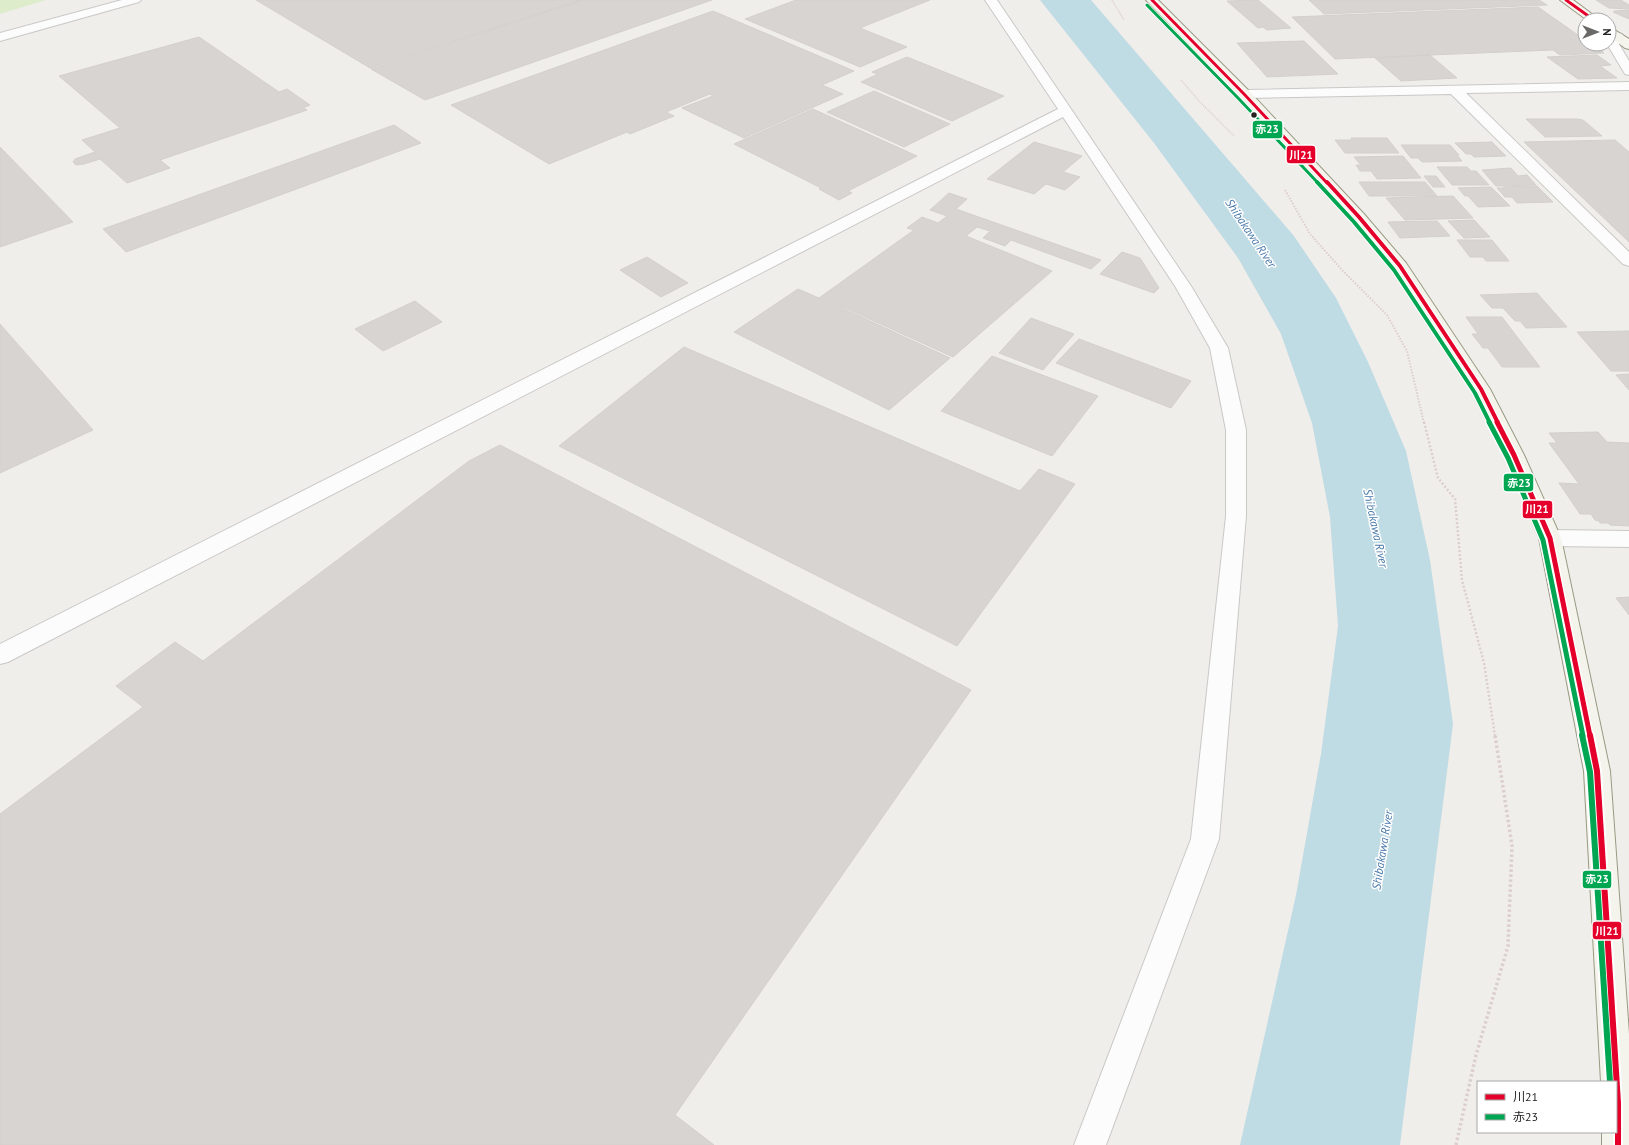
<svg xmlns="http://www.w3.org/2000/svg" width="1629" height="1145" viewBox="0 0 1629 1145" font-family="'PT Sans','Noto Sans JP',sans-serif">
	<rect width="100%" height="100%" fill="#f0eeeb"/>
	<path fill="#ddeccb" d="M0 0H46L0 14Z"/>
	<path fill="#bfdbe3" d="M1040 0H1091L1294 236 1336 298 1368 362 1406 451 1430 560 1453 724 1400 1145H1240L1296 895 1321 754 1338 626 1330 517 1312 423 1281 334 1238 258 1154 143Z"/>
	<path fill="#d7d4d2" stroke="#d3d0cc" d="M256 0H581L370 68Z
		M583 0H712L425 100 371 69Z
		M796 0H930L860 28 907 47 860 67 745 19Z
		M1258 0 1291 28 1267 30 1263 27 1258 28 1227 1Z
		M1309 0H1539L1547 5 1324 14Z
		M1596 0H1621L1629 5V9L1609 8Z
		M1538 7 1585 40V44H1591L1604 53 1560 55 1553 50 1335 59 1292 17Z
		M1629 10V19L1613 12 1614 11Z
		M713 11 854 71 822 85 843 94 744 138 682 108 713 96 710 94 666 112 674 116 630 134 627 132 549 164 451 105Z
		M199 37 279 92 287 89 310 105 303 108 307 110 160 160 170 168 127 183 100 159 84 164 76 165 73 162 75 159 95 152 82 140 120 128 59 76Z
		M1304 41 1338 74 1267 77 1237 43Z
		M1430 55 1457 78 1401 81 1375 58Z
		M1597 55 1611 65 1600 66 1617 78 1578 79 1547 57Z
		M907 57 1004 96 952 121 861 82 878 74 872 72Z
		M874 91 950 124 904 147 827 112Z
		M813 109 917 156 848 191 852 193 839 200 819 189 821 188 734 144Z
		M1526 119H1577L1583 120 1602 136 1545 137Z
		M394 125 421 143 126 252 103 229Z
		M1351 138H1387L1399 153H1345L1335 140H1352Z
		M1615 140 1629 152V242L1524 142Z
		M1034 142 1082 156 1063 172 1080 177 1065 190 1046 184 1034 194 987 179Z
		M1492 142 1506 156 1474 157 1471 154H1466L1455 143Z
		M1401 145H1450L1459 155H1457L1462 161 1422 162 1418 158H1411Z
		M0 147 73 222 0 247Z
		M1403 156 1421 178 1377 179 1371 171H1360L1356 165H1361L1354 157Z
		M1437 167H1467L1471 171H1476L1489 185H1452Z
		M1511 168 1518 176 1527 175 1536 185 1496 186 1482 170Z
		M1424 176H1436L1445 187H1433Z
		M1359 182H1425L1437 196H1369Z
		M1537 186 1553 202 1517 203 1512 197H1505L1497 188H1504L1503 187Z
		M1491 187 1510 206 1478 207 1468 196H1465L1458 188Z
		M949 193 967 199 956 209 1101 260 1091 269 1011 240 1005 246 983 238 990 231 977 227 966 236 1052 271 953 357 841 306 840 307 950 358 889 410 734 332 798 289 819 298 914 230 907 228 922 217 938 223 947 216 930 210Z
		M1453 196 1473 218 1405 220 1386 198Z
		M1474 220 1490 237 1464 238 1448 221Z
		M1437 221 1450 236 1400 238 1388 222Z
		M1457 240H1492L1509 261H1486L1483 257H1470Z
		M1122 252 1140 258 1159 288 1154 293 1100 274Z
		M647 257 688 283 661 297 620 270Z
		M1537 293 1567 327 1526 328 1520 321H1515L1503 308H1492L1480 295Z
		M415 301 442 322 383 351 355 329Z
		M1466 317H1502L1540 367H1502L1488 348H1483L1472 334H1478Z
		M1031 318 1074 334 1043 370 999 353Z
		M0 324 93 430 0 473Z
		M1629 331V371H1611L1577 332Z
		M1079 339 1191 381 1171 408 1056 363Z
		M684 347 1020 491 1039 469 1075 484 957 646 559 446Z
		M992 356 1098 396 1052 456 941 411Z
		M1629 374V390L1616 375Z
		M1598 432 1607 442 1629 443V526L1610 525 1608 523H1600L1599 521 1595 520 1591 514H1580L1559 483 1579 484 1549 443H1557L1549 433Z
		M500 445 971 690 675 1115 714 1145H0V814L143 707 116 686 175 642 203 661 469 461Z
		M1629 597V615L1616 598Z"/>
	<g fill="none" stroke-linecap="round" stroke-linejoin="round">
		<g stroke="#c9c8c7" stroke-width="2">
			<path id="street" d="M122 0H141L139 2 0 41V33Z
				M985 0H997L1191 286 1228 348 1246 430V516L1219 839 1106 1145H1074L1191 839 1226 516V430L1210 348 1175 286 1063 117 8 662 0 664V644L1058 109Z
				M1618 33 1622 34 1624 37 1619 44 1629 61V75L1625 74 1607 44H1609V41L1614 34Z
				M1629 82V90L1466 93 1629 252V266L1623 264 1451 94 1244 98 1239 97 1238 94 1239 91 1244 90Z
				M1550 530 1629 531V547L1550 546 1542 543 1539 538 1542 533Z"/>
		</g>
		<g stroke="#999a82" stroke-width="2">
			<path id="secondary" d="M1146 0H1158L1249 91 1364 214 1406 263 1490 389 1524 455 1561 538 1610 771 1629 1034V1145H1602V1132H1616V1082H1601L1584 771 1539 538 1504 455 1472 389 1394 269 1354 220 1239 97Z
				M1560 0H1573L1600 20H1587Z
				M1609 27 1613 29 1629 39V49L1625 48 1609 36Z"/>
		</g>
		<path stroke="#dccecd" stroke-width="1.5" stroke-dasharray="1 1" stroke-linecap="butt" d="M1112 0 1124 20
			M1181 80 1200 102 1234 136"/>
		<path stroke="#dccecd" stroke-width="2" stroke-dasharray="1.5 1.5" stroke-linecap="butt" d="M1285 190 1310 234 1342 270 1387 315 1407 351 1424 423"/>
		<path stroke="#dccecd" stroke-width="2.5" stroke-dasharray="2 2" stroke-linecap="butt" d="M1424 422 1438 478 1455 499 1462 580 1484 663 1495 736"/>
		<path stroke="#dccecd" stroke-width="3.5" stroke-dasharray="2.5 2.5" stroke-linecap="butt" d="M1456 1145 1476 1055 1508 946 1512 846 1495 735"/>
		<use href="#street" fill="#fdfcfc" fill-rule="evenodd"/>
		<use href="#secondary" fill="#f4f4ed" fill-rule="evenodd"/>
		<g stroke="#fff" stroke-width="4.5">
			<path id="bus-1-far3" d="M1152 0 1244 94 1327 183
				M1566 0 1594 20"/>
		</g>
		<g stroke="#fff" stroke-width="6">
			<path id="bus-1-far2" d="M1327 182 1359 217 1400 266 1481 389 1498 423"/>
		</g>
		<g stroke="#fff" stroke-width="8">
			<path id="bus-1-far1" d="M1497 422 1514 455 1550 538 1590 736"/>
		</g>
		<g stroke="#fff" stroke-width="10">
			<path id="bus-1" d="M1590 735 1597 771 1618 1103V1145"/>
		</g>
		<g stroke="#fff" stroke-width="4.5">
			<path id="bus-2-far3" d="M1147 5 1239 99 1318 183"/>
		</g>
		<g stroke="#fff" stroke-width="6">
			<path id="bus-2-far2" d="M1317 182 1354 222 1394 270 1475 393 1490 423"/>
		</g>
		<g stroke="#fff" stroke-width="8">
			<path id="bus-2-far1" d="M1489 422 1508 458 1543 540 1583 736"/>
		</g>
		<g stroke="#fff" stroke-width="10">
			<path id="bus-2" d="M1582 735 1590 772 1610 1082"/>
		</g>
		<use href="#bus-1-far3" stroke="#e4002b" stroke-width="3"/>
		<use href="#bus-1-far2" stroke="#e4002b" stroke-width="4"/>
		<use href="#bus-1-far1" stroke="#e4002b" stroke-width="5"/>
		<use href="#bus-1" stroke="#e4002b" stroke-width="6"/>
		<use href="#bus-2-far3" stroke="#00a651" stroke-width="3"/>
		<use href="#bus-2-far2" stroke="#00a651" stroke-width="4"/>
		<use href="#bus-2-far1" stroke="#00a651" stroke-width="5"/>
		<use href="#bus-2" stroke="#00a651" stroke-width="6"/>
	</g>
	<circle fill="#222" stroke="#fff" stroke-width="1.5" cx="1254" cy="115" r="3.5"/>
	<g text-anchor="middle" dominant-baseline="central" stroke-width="3" stroke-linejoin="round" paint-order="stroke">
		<g font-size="12" font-style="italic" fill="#4a7aab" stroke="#fff">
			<text transform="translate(1251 233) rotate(56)">Shibakawa River</text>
			<text transform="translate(1376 528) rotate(78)">Shibakawa River</text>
			<text transform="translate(1382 850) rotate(-81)">Shibakawa River</text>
		</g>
	</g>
	<g stroke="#fff" stroke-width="1.5">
		<rect x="1252" y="120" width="31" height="19" rx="4" fill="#00a651"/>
		<rect x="1286" y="145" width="30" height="19" rx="4" fill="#e4002b"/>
		<rect x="1503" y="473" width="31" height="19" rx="4" fill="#00a651"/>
		<rect x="1522" y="500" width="31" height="19" rx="4" fill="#e4002b"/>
		<rect x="1582" y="870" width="30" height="19" rx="4" fill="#00a651"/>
		<rect x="1592" y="921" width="30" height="19" rx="4" fill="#e4002b"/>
	</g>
	<g font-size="11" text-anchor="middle" font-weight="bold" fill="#fff">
		<text x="1267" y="133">赤23</text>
		<text x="1301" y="159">川21</text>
		<text x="1519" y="487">赤23</text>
		<text x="1537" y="513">川21</text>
		<text x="1597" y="883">赤23</text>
		<text x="1607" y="935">川21</text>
	</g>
	<rect x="1477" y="1081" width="140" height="52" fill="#ffffff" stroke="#a7a7a7"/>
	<rect x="1485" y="1094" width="20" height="6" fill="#e4002b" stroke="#a7a7a7"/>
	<text x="1513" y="1101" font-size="12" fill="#222222">川21</text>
	<rect x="1485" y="1114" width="20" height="6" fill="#00a651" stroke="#a7a7a7"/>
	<text x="1513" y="1121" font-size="12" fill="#222222">赤23</text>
	<g transform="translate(1597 32) rotate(90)"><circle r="19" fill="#ffffff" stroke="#a7a7a7"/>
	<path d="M0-3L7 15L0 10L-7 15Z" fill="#6a6968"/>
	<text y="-6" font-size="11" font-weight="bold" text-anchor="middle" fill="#222222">N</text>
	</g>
</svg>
